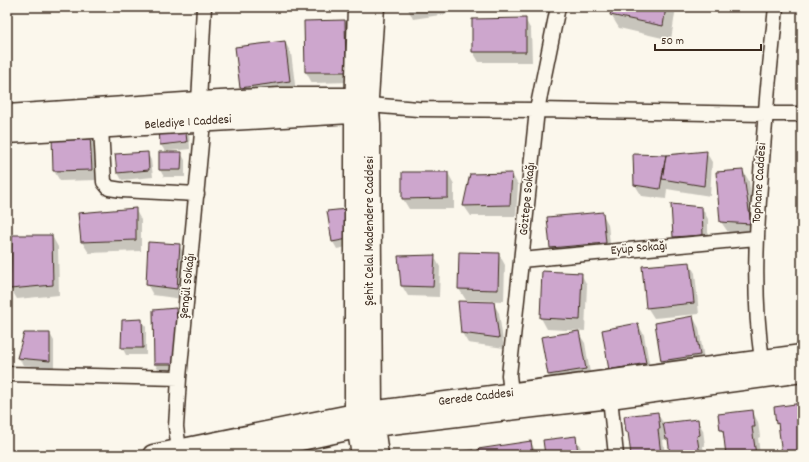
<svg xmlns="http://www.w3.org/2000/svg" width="809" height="462" viewBox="0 0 809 462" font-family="Dekko,sans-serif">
	<rect width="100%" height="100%" fill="#fbf7ec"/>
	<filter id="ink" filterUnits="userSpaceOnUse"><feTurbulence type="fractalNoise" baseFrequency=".025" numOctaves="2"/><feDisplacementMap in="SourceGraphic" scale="8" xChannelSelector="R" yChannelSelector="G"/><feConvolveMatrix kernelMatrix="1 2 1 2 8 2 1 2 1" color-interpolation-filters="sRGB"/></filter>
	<g filter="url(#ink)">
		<path fill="#0003" d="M407 7H447V14L413 19Z
			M613 7H676L671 40 619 28 611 15Z
			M525 19 531 30 532 62H479L473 52Z
			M345 21 351 32 352 82 312 83 306 72 305 22Z
			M285 42 291 53 296 92 247 98 241 87Z
			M185 126 189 133 190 149 169 151V153H181L185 160V177H164L160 170 166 153 161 145Z
			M90 136 96 147 97 180 60 181 54 171Z
			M706 152 712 162 710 196 667 189 666 199 642 196 635 185 634 155 666 156Z
			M147 153 151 160 153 177 122 180 118 173Z
			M743 171 749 181 756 235 728 232 721 222Z
			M448 173 454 184V209H409L403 199Z
			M512 174 518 185 516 216H471L464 206Z
			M702 208 708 219V245L681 248 674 237Z
			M135 209 141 220V251L89 253 82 242 79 213Z
			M328 212 352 246 337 249 333 242Z
			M602 213 608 224 611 254 557 259 551 248 548 218Z
			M52 236 58 247 59 295 17 299 11 289Z
			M179 245 185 256 182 299 153 295 147 284Z
			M499 254 505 265 504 301 466 300 459 289Z
			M434 256 440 267 439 297 408 296 402 286Z
			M689 263 695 273 699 314 654 318 647 307Z
			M543 273 581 274 587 285 585 331 547 329 541 318Z
			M493 303 499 313 504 348 468 343 462 333Z
			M176 309 182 320 186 374 161 375 155 364 154 311Z
			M693 317 699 328 705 366 669 372 662 361 656 324Z
			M141 320 146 327V355H126L122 347Z
			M638 324 644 335 651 374 616 380 610 369Z
			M578 332 585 343 591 379 555 386 549 375Z
			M50 334 54 341V368L23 365 19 358Z
			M752 411 758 422 760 437 758 438 760 455H727L724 435 721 430 719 415Z
			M657 413 664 424 697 420 703 430 705 446H703L704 455H671L669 444 667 439 663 440 665 455H632L630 437 627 432Z
			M575 437 581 448 582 455H546Z
			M531 442 537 455H480Z"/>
		<path fill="#cda6cd" stroke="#3b2a1e" d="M612 7H666L663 26 610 15Z
			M526 18V52H472V19Z
			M345 20 346 72H305L304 21Z
			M285 41 290 81 240 88 235 47Z
			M185 125 187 142 160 145 159 127Z
			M90 135 92 170 53 171 52 136Z
			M707 151 704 186 662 179 666 155Z
			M148 152 149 170 117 173 115 154Z
			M159 152H182L181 170H159Z
			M633 154 666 155 660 189 634 185Z
			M743 170 751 224 720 222 716 172Z
			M402 172H448V198L402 199Z
			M512 173 510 205 463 206 470 174Z
			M671 204 702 207 703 235 673 237Z
			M136 208V240L81 242 78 213Z
			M347 209 348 239 332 242 327 211Z
			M603 212 606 243 550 248 547 217Z
			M12 235H52L53 285 10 289Z
			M148 242 180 244 177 289 146 285Z
			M459 252 499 253 498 290 458 289Z
			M435 255 433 287 401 286 398 256Z
			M690 262 694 303 646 308 642 266Z
			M542 271 582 273 580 320 540 318Z
			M458 301 494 302 499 338 461 333Z
			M176 308 180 364H154L153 310Z
			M693 316 700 355 661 361 655 323Z
			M142 319 143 348H121L122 320Z
			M638 323 646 363 609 370 602 330Z
			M579 331 586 369 548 375 541 337Z
			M24 333H50V361L17 358Z
			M802 403V455H782L778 423 776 424 774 407Z
			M753 410 755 427H752L756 455H726L723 430H720L718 414Z
			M658 412 660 429H658L661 455H631L628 432H626L624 416Z
			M698 419 700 435 697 436 700 455H670L668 439H666L663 423Z
			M576 436 578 455H545L543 440Z
			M531 441 533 455H479L478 449Z
			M473 450V455H432Z"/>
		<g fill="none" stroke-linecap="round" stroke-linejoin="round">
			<g stroke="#3b2a1e" stroke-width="17">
				<path id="street" d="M199 102 204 7
					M369 105 418 109 537 110 765 114H802
					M101 128 104 182 109 188 122 190 197 194
					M521 260 756 238
					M762 360C753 298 756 235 761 173 765 117 770 62 776 7
					M7 374 179 378
					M511 393 509 375 537 110 558 7
					M610 398 616 455
					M179 450 176 427 179 378 203 122"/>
			</g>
			<g stroke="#3b2a1e" stroke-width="23">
				<path id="secondary" d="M358 7 355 112V414L362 455
					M374 7 368 98 370 124 372 411 378 455
					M7 115 199 102 281 98H368
					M7 133 368 112
					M153 455 355 414 802 355
					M231 455 357 428 610 398 802 372"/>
			</g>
			<use href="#street" stroke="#fbf7ec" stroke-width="14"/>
			<use href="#secondary" stroke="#fbf7ec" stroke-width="20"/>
		</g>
	</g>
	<g text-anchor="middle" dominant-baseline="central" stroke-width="3.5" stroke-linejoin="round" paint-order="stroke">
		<g font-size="13" fill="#3b2a1e" stroke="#fbf7ec">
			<text transform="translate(188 123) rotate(-4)">Belediye 1 Caddesi</text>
			<text transform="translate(760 183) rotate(-86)">Tophane Caddesi</text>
			<text transform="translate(528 199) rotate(-84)">Göztepe Sokağı</text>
			<text transform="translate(370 231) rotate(-90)">Şehit Celal Madendere Caddesi</text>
			<text transform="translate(639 249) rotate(-5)">Eyüp Sokağı</text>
			<text transform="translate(188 286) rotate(-84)">Şengül Sokağı</text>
			<text transform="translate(476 398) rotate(-7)">Gerede Caddesi</text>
		</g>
	</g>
	<rect width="809" height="462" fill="none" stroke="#fbf7ec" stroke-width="24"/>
	<rect x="12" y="12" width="785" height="438" fill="none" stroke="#3b2a1e" stroke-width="1.5" filter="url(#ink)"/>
	<path d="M655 44v6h106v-6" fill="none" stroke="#3b2a1e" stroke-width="2"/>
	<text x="661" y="44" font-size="12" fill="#3b2a1e" stroke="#fbf7ec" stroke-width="3" paint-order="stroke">50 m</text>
</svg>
